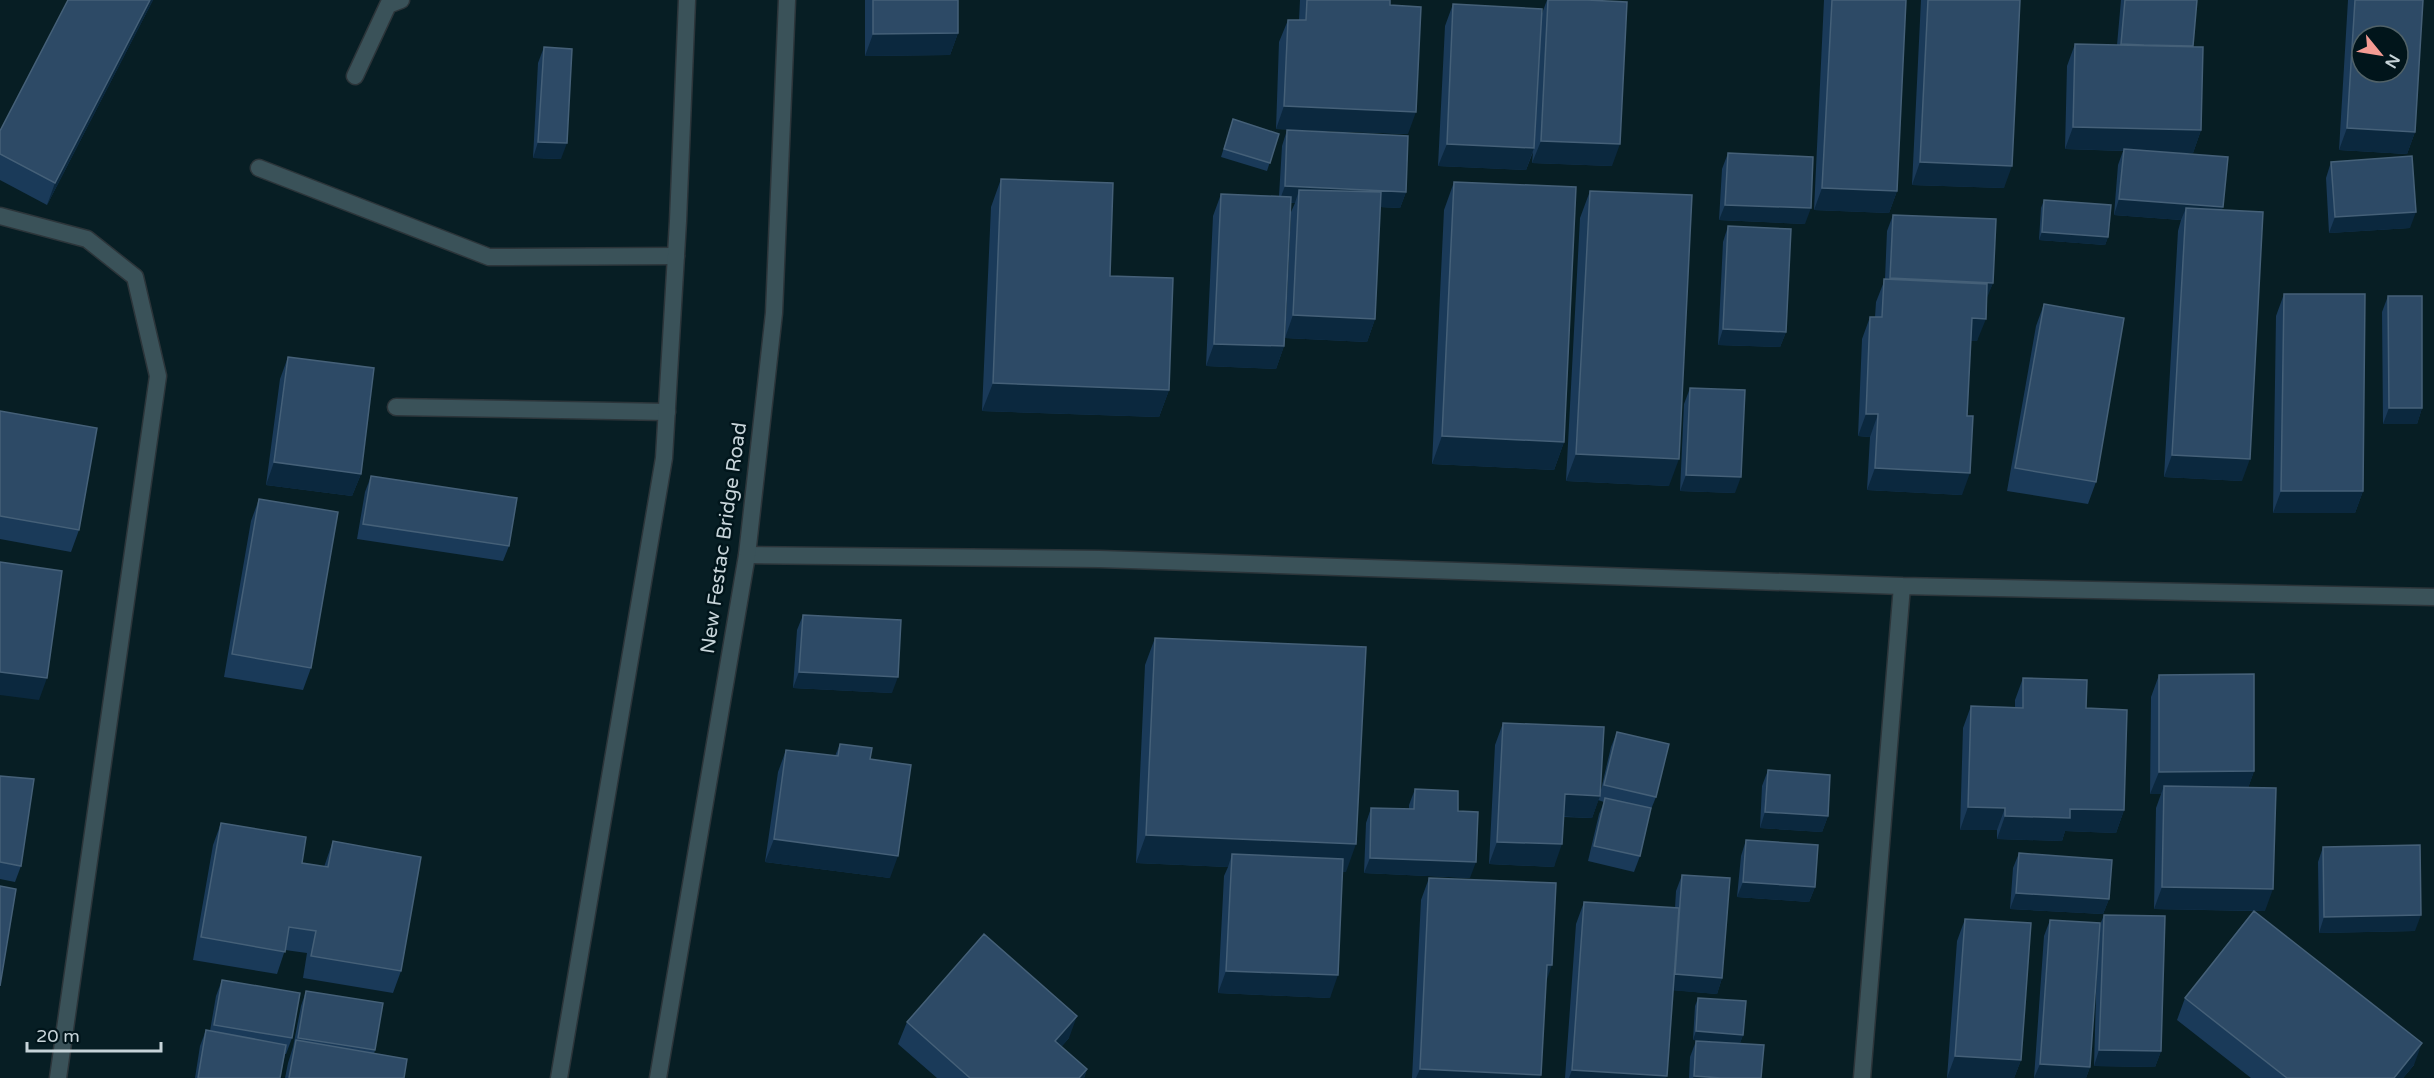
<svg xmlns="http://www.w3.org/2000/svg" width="2434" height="1078" viewBox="0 0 2434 1078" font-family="'Varela Round',sans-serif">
	<rect width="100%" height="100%" fill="#071e24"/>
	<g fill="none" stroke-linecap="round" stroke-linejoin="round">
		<g stroke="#2c353a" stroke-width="19">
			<path id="service" d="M355 76 388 5 401 0
				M259 168 489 257 676 256
				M396 407 667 412"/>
		</g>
		<g stroke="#2c353a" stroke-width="19">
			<path id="minor" d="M0 216 87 239 135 277 158 376 58 1078
				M747 555 1100 559 1902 586 2434 597
				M1862 1078 1902 586"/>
		</g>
		<g stroke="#2c353a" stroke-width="19">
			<path id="secondary" d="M559 1078 664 458 678 221 687 0
				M658 1078 747 555 774 313 787 0"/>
		</g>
		<use href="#service" stroke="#3a5259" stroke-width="16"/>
		<use href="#minor" stroke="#3a5259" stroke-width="16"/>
		<use href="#secondary" stroke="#3a5259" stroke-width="16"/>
	</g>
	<path fill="#1a3a59" d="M68 0H153L47 205 0 180V131Z
		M865 0H958V33L950 55 865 56Z
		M1300 0H1390V5L1408 134 1276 129 1279 42 1288 20H1299Z
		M1547 0H1587L1612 166 1532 163 1533 152 1526 170 1438 166 1445 26 1453 4 1541 16Z
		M1824 0H1906L1897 191 1889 213 1814 210Z
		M1921 0H2020L2004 188 1912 185Z
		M2121 0H2197L2193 46 2201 130 2193 153 2161 152 2222 210 2242 481 2164 477 2178 231 2181 220 2114 215 2118 165 2123 151 2065 149 2067 66 2075 44 2117 45Z
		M2348 0H2423L2415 132 2407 154 2339 150Z
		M544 47 561 159 533 158 538 63Z
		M1233 119 1279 134 1267 171 1221 157Z
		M1287 130 1406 192 1400 208 1380 207 1375 319 1367 342 1285 338 1291 212 1295 203H1291L1284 346 1276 369 1206 366 1213 216 1221 194 1279 196 1282 146Z
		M1728 153 1805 224 1719 220 1722 169Z
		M2331 162 2410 228 2329 233 2326 178Z
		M1001 179 1110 276 1169 390 1159 417 982 411 991 207Z
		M1454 182 1564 442 1554 470 1432 464 1444 210Z
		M1590 191 1669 486 1566 481 1580 218Z
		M2044 200 2108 237 2105 245 2039 240 2041 208Z
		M1893 215 1993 283 1986 298 1977 341H1971L1962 495 1867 490 1870 437 1858 436 1862 339 1870 317H1875L1876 302 1885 279 1887 231Z
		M1728 226 1786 332 1780 347 1718 345 1723 242Z
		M2284 294 2363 491 2355 513H2273L2276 316Z
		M2388 296 2422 408 2417 424H2383L2382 312Z
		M2044 304 2096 482 2088 504 2007 491 2036 326Z
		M288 357 361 474 352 496 266 485 280 379Z
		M1690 388 1735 493 1680 491 1684 404Z
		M0 411 79 530 71 552 0 539Z
		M371 476 509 546 503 561 357 539 365 492Z
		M259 499 311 668 303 690 224 677 251 521Z
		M803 615 892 693 793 688 797 630Z
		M1155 638 1346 872H1343L1330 998 1218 993 1224 876 1228 867 1136 863 1145 665Z
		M2159 675 2254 771 2248 788 2265 911H2254L2414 1065 2403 1078H2251L2177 1020 2185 998 2253 911 2154 909 2156 808 2161 794H2150L2151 697Z
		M2023 678 2086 708 2124 810 2116 833 2065 831 2062 841 1997 839V830H1960L1963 728 1971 706 2015 707V700Z
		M1503 723 1600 794 1611 747 1617 732 1656 797 1650 812 1640 856 1634 872 1588 861 1599 814 1604 802 1598 800 1599 798 1592 818 1564 817 1554 867 1489 864 1495 745Z
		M840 744 870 759 890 878 765 862 778 772 786 750 835 756Z
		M1768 770 1828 816 1822 832 1760 828 1762 786Z
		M0 776 21 866 15 882 0 879Z
		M1415 789 1458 811 1470 878 1364 873 1366 823 1371 808 1409 809V805Z
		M221 823 302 863 324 867 333 841 401 971 393 993 303 978 307 953 285 950 277 974 193 960 213 845Z
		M1746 840 1815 887 1809 902 1737 897 1741 856Z
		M2323 847 2415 931 2319 933 2318 862Z
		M2019 853 2109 899 2103 914 2010 909 2013 868Z
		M1682 875 1722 978 1717 994 1673 990 1666 1078H1565L1576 924 1584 902 1675 908 1676 891Z
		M1429 878 1546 981 1540 1078H1412L1421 900Z
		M2104 915 2161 1051 2155 1067 2094 1066 2097 958 2090 1067 2086 1078H2034L2044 936 2050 920 2099 927Z
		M1965 919 2021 1060 2014 1078H1947L1957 941Z
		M222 980 292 1038 286 1054H285L280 1078H195L200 1046 206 1030 210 1031 216 996Z
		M306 991 375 1050 374 1054 404 1078H285L288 1063 293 1047 301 1006Z
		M1698 998 1743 1035 1740 1043 1693 1040 1695 1006Z
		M907 1022 1069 1038 1061 1047 1087 1069 1084 1078H937L898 1044Z
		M1696 1041 1761 1078H1689L1690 1057Z"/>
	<path fill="#0b283e" d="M150 0H153L47 205 55 183Z
		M958 33 950 55 865 56 873 34Z
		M1284 106 1416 112 1408 134 1276 129Z
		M2073 127 2201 130 2193 153 2065 149Z
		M2347 128 2415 132 2407 154 2339 150Z
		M1541 141 1620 144 1612 166 1532 163Z
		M538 142 567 143 561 159 533 158Z
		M1447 144 1534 148 1526 170 1438 166Z
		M1920 162 2012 166 2004 188 1912 185Z
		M1285 186 1406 192 1400 208 1299 203V190L1295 203 1279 202Z
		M1822 188 1897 191 1889 213 1814 210Z
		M2119 199 2223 207 2218 223 2186 208 2181 220 2114 215Z
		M1725 205 1811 208 1805 224 1719 220Z
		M2416 212 2410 228 2329 233 2335 217Z
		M2042 232 2108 237 2105 245 2039 240Z
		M1890 278 1993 283 1987 298 1884 294Z
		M1293 315 1375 319 1367 342 1285 338Z
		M1972 318 1986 319 1977 341H1964Z
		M1723 329 1786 332 1780 347 1718 345Z
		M1214 344 1284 346 1276 369 1206 366Z
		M993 383 1169 390 1159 417 982 411Z
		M2389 408H2422L2417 424H2383Z
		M1866 414H1878L1870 437 1858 436Z
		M1442 436 1564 442 1554 470 1432 464Z
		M1576 454 1679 459 1669 486 1566 481Z
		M2172 455 2250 459 2242 481 2164 477Z
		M274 462 361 474 352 496 266 485Z
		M1875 468 1970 473 1962 495 1867 490Z
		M1686 475 1741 477 1735 493 1680 491Z
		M2281 491H2363L2355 513H2273Z
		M0 672 47 678 39 700 0 695Z
		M799 672 898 677 892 693 793 688Z
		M2254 771 2246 794 2164 786 2161 794H2150L2159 772Z
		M1565 794 1600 796 1592 818 1557 816Z
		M1968 807 2005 808 1997 830H1960Z
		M2070 809 2124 810 2116 833 2065 831 2062 841 1997 839 2005 816Z
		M1765 812 1828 816 1822 832 1760 828Z
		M1146 835 1356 844 1346 872 1232 867V854L1228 867 1136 863Z
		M774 839 898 856 890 878 765 862Z
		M1497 842 1562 844 1554 867 1489 864Z
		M1370 858 1476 862 1470 878 1364 873Z
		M1743 882 1815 887 1809 902 1737 897Z
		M2162 887 2273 889 2265 911 2154 909Z
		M2016 893 2109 899 2103 914 2010 909Z
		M2421 915 2415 931 2319 933 2324 917Z
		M1547 965H1552L1544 988Z
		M1226 971 1338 975 1330 998 1218 993Z
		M1675 974 1722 978 1717 994 1669 990Z
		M1077 1016 1069 1038 1047 1063 1055 1041Z
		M1696 1031 1743 1035 1740 1043 1693 1040Z
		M2422 1043 2414 1065 2403 1078H2394Z
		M2099 1050 2161 1051 2155 1067 2094 1066Z
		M1955 1056 2021 1060 2014 1078H1947Z
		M2040 1064 2090 1067 2086 1078H2034Z
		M1087 1069 1084 1078H1079Z
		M1420 1069 1541 1075 1540 1078H1416Z
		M1572 1070 1667 1076 1666 1078H1569Z
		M1694 1076 1721 1078H1693Z"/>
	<path fill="#2d4a66" stroke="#456078" stroke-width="1.5" fill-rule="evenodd" d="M68 0H150L55 183 0 154V131Z
		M873 0H958V33L873 34Z
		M1307 0H1390V5L1421 7 1416 112 1284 106 1288 20H1306Z
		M1548 0H1587L1627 2 1620 144 1541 141Z
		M1832 0H1906L1897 191 1822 188Z
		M1928 0H2020L2012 166 1920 162Z
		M2125 0H2197L2193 46 2144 45 2121 44Z
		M2355 0H2423L2415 132 2347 128ZM2362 36H2398V72H2362Z
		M1453 4 1542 9 1534 148 1447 144Z
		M2075 44 2203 47 2201 130 2073 127Z
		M544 47 572 49 567 143 538 142Z
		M1233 119 1279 134 1270 163 1224 149Z
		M1287 130 1408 136 1406 192 1285 186Z
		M2124 149 2228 157 2223 207 2119 199Z
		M1728 153 1813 157 1811 208 1725 205Z
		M2412 156 2416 212 2335 217 2331 162Z
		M1001 179 1113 183 1110 276 1173 278 1169 390 993 383Z
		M1454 182 1576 187 1564 442 1442 436Z
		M1299 190 1381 192 1375 319 1293 315Z
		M1590 191 1692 195 1679 459 1576 454Z
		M1221 194 1291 197 1284 346 1214 344Z
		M2044 200 2111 205 2108 237 2042 232Z
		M2186 208 2263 212 2250 459 2172 455Z
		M1893 215 1996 219 1993 283 1890 278Z
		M1728 226 1791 229 1786 332 1723 329Z
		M1884 279 1987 284 1986 319 1972 318 1967 416H1973L1970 473 1875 468 1878 414H1866L1870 317H1882Z
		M2284 294H2365L2363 491H2281Z
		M2388 296H2422V408H2389Z
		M2044 304 2124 318 2096 482 2015 468Z
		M288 357 374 368 361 474 274 462Z
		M1690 388 1745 390 1741 477 1686 475Z
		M0 411 97 428 79 530 0 516Z
		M371 476 517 498 509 546 363 524Z
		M259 499 338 512 311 668 232 654Z
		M0 562 62 571 47 678 0 672Z
		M803 615 901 620 898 677 799 672Z
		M1155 638 1366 647 1356 844 1146 835Z
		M2254 674V771L2159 772V675Z
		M2023 678 2087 680 2086 708 2127 710 2124 810 2070 809V818L2005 816V808L1968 807 1971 706 2023 708Z
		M1503 723 1604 727 1600 796 1565 794 1562 844 1497 842Z
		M1617 732 1669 744 1656 797 1604 785Z
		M840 744 872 748 870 759 911 765 898 856 774 839 786 750 838 756Z
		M1768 770 1830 775 1828 816 1765 812Z
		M0 776 34 779 21 866 0 862Z
		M2164 786 2276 788 2273 889 2162 887Z
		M1415 789 1458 791V811L1478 812 1476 862 1370 858 1371 808 1414 809Z
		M1605 798 1651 808 1640 856 1594 846Z
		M221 823 306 837 302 863 328 867 333 841 421 857 401 971 311 956 316 931 289 927 285 952 201 937Z
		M1746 840 1818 845 1815 887 1743 882Z
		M2420 845 2421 915 2324 917 2323 847Z
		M2019 853 2112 860 2109 899 2016 893Z
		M1232 854 1343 859 1338 975 1226 971Z
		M1682 875 1730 878 1722 978 1675 974Z
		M1429 878 1556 883 1552 965H1547L1541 1075 1420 1069Z
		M0 886 16 889 0 986Z
		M1584 902 1679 908 1667 1076 1572 1070Z
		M2254 911 2422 1043 2394 1078H2287L2185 998Z
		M2104 915 2165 916 2161 1051 2099 1050Z
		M1965 919 2031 923 2021 1060 1955 1056Z
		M2050 920 2100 923 2090 1067 2040 1064Z
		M984 934 1077 1016 1055 1041 1087 1069 1079 1078H970L907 1022Z
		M222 980 300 993 292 1038 214 1025Z
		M306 991 383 1003 375 1050 298 1038Z
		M1698 998 1746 1001 1743 1035 1696 1031Z
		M206 1030 286 1045 280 1078H198Z
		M296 1040 407 1059 404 1078H289Z
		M1696 1041 1764 1045 1761 1078H1721L1694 1076Z"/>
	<g text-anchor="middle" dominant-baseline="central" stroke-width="5" stroke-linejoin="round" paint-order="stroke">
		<g font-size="20" fill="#c7d4d9" stroke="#01151b">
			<text transform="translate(724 538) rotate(-82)">New Festac Bridge Road</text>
		</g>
	</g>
	<g transform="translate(2380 54) rotate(120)"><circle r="28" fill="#01151b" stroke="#506167" stroke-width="1.5"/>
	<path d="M0-4.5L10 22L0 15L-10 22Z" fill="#f59c94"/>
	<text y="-9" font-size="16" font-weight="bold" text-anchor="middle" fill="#c7d4d9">N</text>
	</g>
	<path d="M27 1042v9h134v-9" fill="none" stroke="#c7d4d9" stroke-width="3"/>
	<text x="36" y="1042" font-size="18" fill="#c7d4d9" stroke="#01151b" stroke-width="4.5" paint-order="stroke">20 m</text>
</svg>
